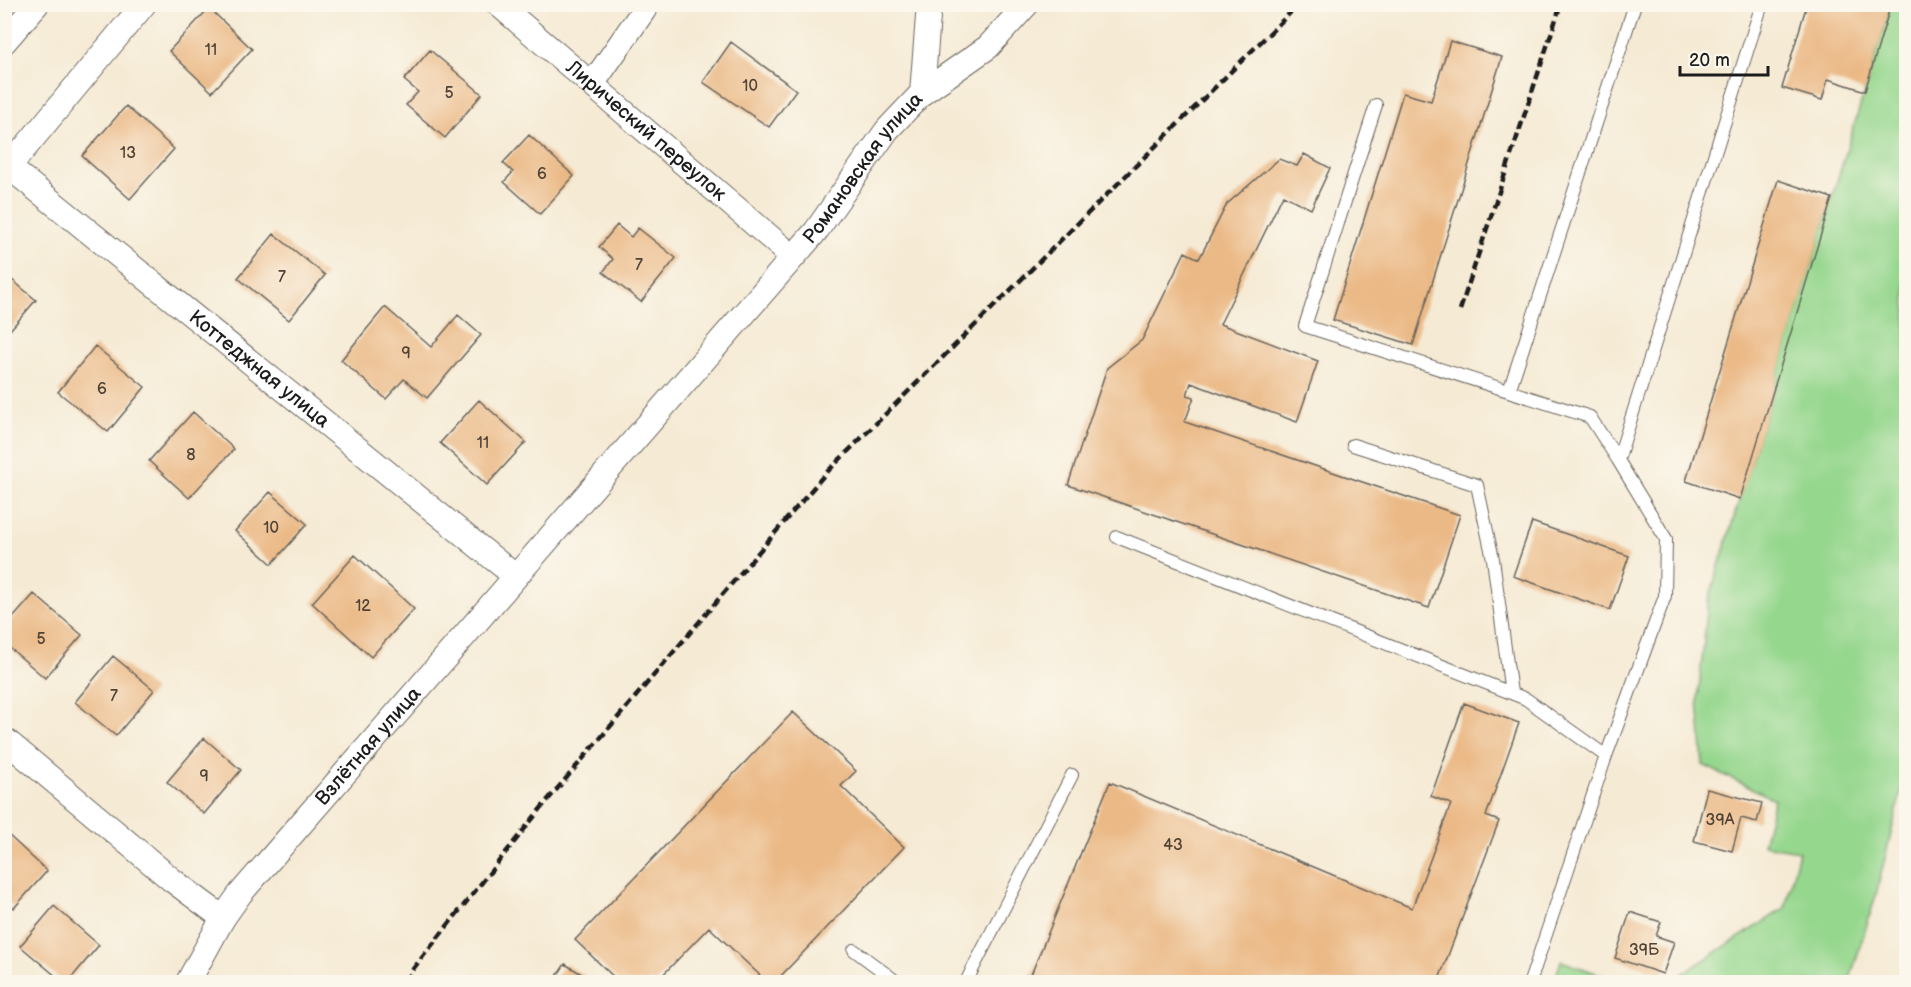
<svg xmlns="http://www.w3.org/2000/svg" width="1911" height="987" viewBox="0 0 1911 987" font-family="'Balsamiq Sans',sans-serif">
	<rect width="100%" height="100%" fill="#fbf7ec"/>
	<filter id="ink" filterUnits="userSpaceOnUse"><feTurbulence type="fractalNoise" baseFrequency=".0167" numOctaves="2"/><feDisplacementMap in="SourceGraphic" scale="12" xChannelSelector="R" yChannelSelector="G"/><feConvolveMatrix kernelMatrix="1 2 1 2 8 2 1 2 1" color-interpolation-filters="sRGB"/></filter>
	<filter id="wash" filterUnits="userSpaceOnUse"><feTurbulence type="fractalNoise" baseFrequency=".008" numOctaves="4" result="noise"/><feDisplacementMap in="SourceGraphic" scale="24" xChannelSelector="R" yChannelSelector="G"/><feGaussianBlur stdDeviation="1.35" result="paint"/><feColorMatrix in="noise" values="0 0 0 0 0 0 0 0 0 0 0 0 0 0 0 0 0 1.4 0 .05"/><feComposite in="paint" operator="in"/></filter>
	<g filter="url(#wash)">
		<rect width="100%" height="100%" fill="#f5ead4"/>
		<path fill="#96d78e" stroke="#597a55" stroke-width="1.5" d="M1891 5H1906V772L1876 895 1849 982H1670L1785 908 1799 851 1763 845 1774 799 1703 765 1698 699 1708 602Z
			M1561 961 1622 982H1554Z"/>
		<g id="blocks">
			<path fill="#ebb986" d="M1807 4H1891L1865 91 1828 79 1822 100 1782 88Z
				M209 8 252 49 212 92 169 51Z
				M1450 41 1502 57 1413 345 1333 320 1403 93 1431 101Z
				M731 42 796 90 769 127 703 82Z
				M430 50 482 94 445 138 406 105 418 92 404 80Z
				M126 106 174 149 130 199 82 156Z
				M529 135 574 176 540 214 504 182 513 172 503 163Z
				M1304 154 1330 168 1311 209 1283 195 1220 324 1318 361 1297 422 1191 383 1187 395 1194 397 1185 422 1460 515 1429 608 1068 485 1107 368 1142 340 1185 252 1199 259 1227 204 1279 159 1297 166Z
				M1778 180 1832 198 1740 499 1686 481Z
				M617 225 631 237 638 228 676 258 641 302 603 272 613 259 599 247Z
				M274 234 325 275 289 320 238 278Z
				M4 273 36 300 4 337Z
				M385 307 431 347 458 315 481 335 427 398 404 379 386 399 341 360Z
				M95 346 145 387 108 432 58 392Z
				M479 400 526 442 487 485 440 443Z
				M193 412 234 449 189 498 149 461Z
				M270 492 307 524 272 564 235 531Z
				M1532 522 1629 556 1610 610 1513 576Z
				M355 555 414 609 371 657 312 603Z
				M34 594 82 635 45 678 4 643V628Z
				M113 656 154 690 116 736 75 702Z
				M1464 703 1519 723 1486 816 1499 821 1438 982H1028L1110 782 1412 908 1451 804 1431 796Z
				M793 712 856 771 841 786 904 847 775 982H767L709 927 656 982H619L575 940Z
				M204 738 241 770 204 814 167 782Z
				M1707 789 1762 803 1757 822 1741 818 1732 851 1694 841Z
				M4 831 47 871 14 908 4 900Z
				M54 906 99 945 68 982H63L20 946Z
				M1630 912 1661 922 1656 936 1674 942 1663 974 1615 958Z
				M565 964 595 982H553Z"/>
		</g>
	</g>
	<g filter="url(#ink)">
		<use href="#blocks" fill-opacity="0" stroke="#68645c" stroke-width="1.5"/>
		<g fill="none" stroke-linecap="round" stroke-linejoin="round">
			<g stroke="#68645c" stroke-width="14">
				<path id="lane" d="M1376 105 1305 326 1590 417 1618 460
					M1509 391 1635 4
					M1353 445 1477 485 1493 559 1511 693
					M1117 537 1526 699 1606 756
					M854 950 897 982
					M966 982 1072 775
					M1530 982 1606 756 1665 596 1666 539 1618 460 1762 4"/>
			</g>
			<g stroke="#68645c" stroke-width="26">
				<g id="street">
					<path id="s1" d="M498 4 793 257"/>
					<path d="M4 42 37 4"/>
					<path d="M593 83 648 4"/>
					<path d="M922 93 988 47 1027 4"/>
					<path id="s2" d="M4 163 515 576"/>
					<path d="M4 173 144 4"/>
					<path id="s3" d="M4 739 172 880 223 918 240 894 816 231 887 130 922 93 929 4"/>
					<path d="M188 982 223 918"/>
				</g>
			</g>
			<use href="#lane" stroke="#fff" stroke-width="12"/>
			<use href="#street" stroke="#fff" stroke-width="24"/>
			<path stroke="#1c1c1c" stroke-width="4.5" stroke-dasharray="9 4.5" stroke-linecap="butt" d="M1460 310 1561 4
				M406 982 413 969 546 802 825 474 1299 4"/>
		</g>
	</g>
	<g text-anchor="middle" dominant-baseline="central" stroke-width="4.5" stroke-linejoin="round" paint-order="stroke">
		<g font-size="16" fill="#504336">
			<text x="211" y="50">11</text>
			<text x="750" y="86">10</text>
			<text x="449" y="93">5</text>
			<text x="128" y="153">13</text>
			<text x="542" y="174">6</text>
			<text x="639" y="265">7</text>
			<text x="282" y="277">7</text>
			<text x="406" y="353">9</text>
			<text x="102" y="389">6</text>
			<text x="483" y="443">11</text>
			<text x="191" y="455">8</text>
			<text x="271" y="528">10</text>
			<text x="363" y="606">12</text>
			<text x="41" y="639">5</text>
			<text x="114" y="696">7</text>
			<text x="204" y="776">9</text>
			<text x="1720" y="820">39А</text>
			<text x="1173" y="845">43</text>
			<text x="1644" y="950">39Б</text>
		</g>
		<g font-size="20" fill="#1c1c1c" stroke="#fbf7ec">
			<text stroke="none"><textPath href="#s1" startOffset="195">Лирический переулок</textPath></text>
			<text stroke="none"><textPath href="#s3" startOffset="1269">Романовская улица</textPath></text>
			<text stroke="none"><textPath href="#s2" startOffset="328">Коттеджная улица</textPath></text>
			<text stroke="none"><textPath href="#s3" startOffset="508">Взлётная улица</textPath></text>
		</g>
	</g>
	<rect width="1911" height="987" fill="none" stroke="#fbf7ec" stroke-width="24"/>
	<path d="M1680 66v9h88v-9" fill="none" stroke="#1c1c1c" stroke-width="3"/>
	<text x="1689" y="66" font-size="18" fill="#1c1c1c" stroke="#fbf7ec" stroke-width="4.5" paint-order="stroke">20 m</text>
</svg>
